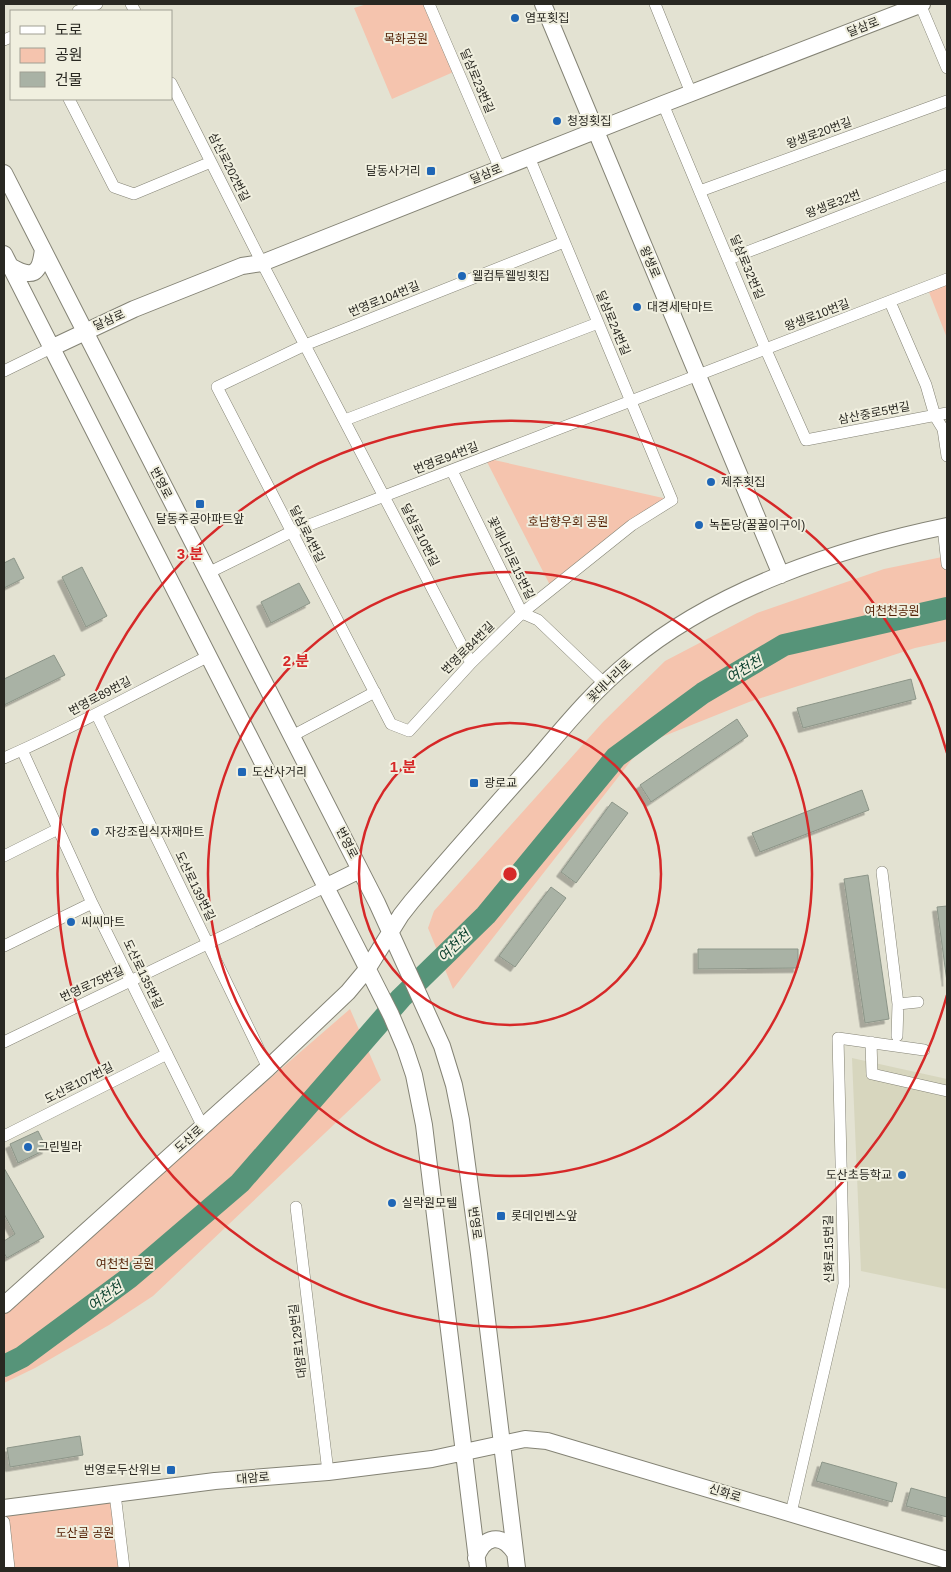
<svg xmlns="http://www.w3.org/2000/svg" width="951" height="1572" viewBox="0 0 951 1572" font-family="Helvetica,'Noto Sans KR',sans-serif">
	<defs>
		<filter id="shadow"><feDropShadow dx="-4.5" dy="4.5" stdDeviation="0" flood-color="#0004"/></filter>
	</defs>
	<rect width="100%" height="100%" fill="#e3e2d2"/>
	<path fill="#d7d6be" d="M852 1058 947 1079V1289L861 1271Z"/>
	<path fill="#f5c4ae" d="M367 4H429L458 70 392 99 354 8Z
		M947 279V338L927 287Z
		M485 458 672 500 552 589Z
		M947 556V641L915 648 749 702 644 744 453 989 428 928 434 911 603 722 665 661 757 613 884 569Z
		M350 1009 381 1080 153 1296 109 1325 35 1368 4 1383V1309Z
		M115 1494 124 1568H9L4 1522V1508Z"/>
	<g fill="none" stroke-linecap="round" stroke-linejoin="round">
		<path stroke="#569479" stroke-width="22" d="M4 1366 22 1357 129 1278 240 1183 401 998 486 915 616 757 703 693 784 645 947 608"/>
	</g>
	<path fill="#a9b2a5" stroke="#8c9588" filter="url(#shadow)" d="M14 558 24 578 4 588V563Z
		M82 567 107 616 86 627 62 577Z
		M299 583 310 603 271 623 261 602Z
		M54 655 65 675 4 705V679Z
		M911 679 916 699 803 728 797 708Z
		M737 719 748 736 651 802 640 785Z
		M862 790 869 810 760 852 752 833Z
		M612 802 628 813 576 883 561 872Z
		M868 875 889 1019 865 1023 844 879Z
		M551 887 566 898 515 967 499 956Z
		M947 906V982L937 907Z
		M698 949H798V968L698 969Z
		M38 1131 47 1149 18 1163 10 1144Z
		M4 1168 44 1237 7 1258 4 1253V1241L15 1234 4 1214Z
		M80 1436 83 1455 10 1467 7 1448Z
		M822 1462 897 1483 892 1502 816 1481Z
		M911 1488 947 1498V1517L906 1506Z"/>
	<g fill="none" stroke-linecap="round" stroke-linejoin="round">
		<g stroke="#848375" stroke-width="12">
			<path id="street" d="M131 4 135 11
				M429 4 500 169
				M655 4 691 93
				M920 4 947 68
				M78 11 97 4
				M4 40 11 37
				M171 83 262 263 471 663
				M69 99 114 187 134 194 211 162
				M663 104 766 350 806 440 947 413
				M529 157 672 500 632 525 522 613 471 663 409 731 391 724 217 387 305 345 564 242
				M700 191 947 101
				M729 259 947 175
				M890 302 926 385 935 416 943 429 947 456
				M4 371 51 348
				M345 420 598 323
				M452 471 522 613 538 620 605 684
				M943 527 947 564
				M208 573 291 532 947 279
				M97 715 268 1068
				M292 736 375 692
				M22 750 92 903 203 1127
				M4 758C74 728 140 690 209 656
				M4 856 58 829
				M882 872 898 1004 918 1002
				M4 946 92 903
				M897 1036 898 1004
				M4 1042 327 886
				M871 1042 872 1074 947 1091
				M4 1136 167 1054
				M296 1207 328 1472
				M115 1494 124 1568
				M791 1513 844 1284 838 1038 924 1050
				M4 1522 9 1568"/>
		</g>
		<g stroke="#848375" stroke-width="18">
			<path id="secondary" d="M543 4 781 575
				M4 173 377 903 442 1046 454 1085 461 1120 479 1254 517 1568
				M4 254 391 1015 405 1048 414 1075 424 1125 478 1568
				M10 266C32 279 40 275 43 249
				M51 348 134 309 242 266 262 263 663 104 922 4
				M327 886 360 870
				M4 1305 268 1068 348 992 368 968 401 915 412 901C452 854 493 808 534 762 564 727 594 690 630 661 716 589 840 548 947 526
				M4 1508 215 1481 328 1472 432 1459 525 1439 547 1441 947 1560
				M476 1558C484 1536 501 1532 515 1553"/>
		</g>
		<use href="#street" stroke="#fff" stroke-width="11"/>
		<use href="#secondary" stroke="#fff" stroke-width="16"/>
	</g>
	<g fill="none" stroke="#d62828" stroke-width="2.5">
		<circle cx="510" cy="874" r="151"/>
		<circle cx="510" cy="874" r="302"/>
		<path d="M947 995A453 453 0 1 1 947 753"/>
	</g>
	<g fill="#1f66b6" stroke="#f0efdf" stroke-width="2">
		<circle cx="515" cy="18" r="5"/>
		<circle cx="557" cy="121" r="5"/>
		<rect x="426" y="166" width="10" height="10" rx="2.5"/>
		<circle cx="462" cy="276" r="5"/>
		<circle cx="637" cy="307" r="5"/>
		<circle cx="711" cy="482" r="5"/>
		<rect x="195" y="499" width="10" height="10" rx="2.5"/>
		<circle cx="699" cy="525" r="5"/>
		<rect x="237" y="767" width="10" height="10" rx="2.5"/>
		<rect x="469" y="778" width="10" height="10" rx="2.5"/>
		<circle cx="95" cy="832" r="5"/>
		<circle cx="71" cy="922" r="5"/>
		<circle cx="28" cy="1147" r="5"/>
		<circle cx="902" cy="1175" r="5"/>
		<circle cx="392" cy="1203" r="5"/>
		<rect x="496" y="1211" width="10" height="10" rx="2.5"/>
		<rect x="166" y="1465" width="10" height="10" rx="2.5"/>
	</g>
	<g text-anchor="middle" dominant-baseline="central" stroke-width="4" stroke-linejoin="round" paint-order="stroke">
		<g font-size="12" fill="#292822" stroke="#f0efdf" text-anchor="start">
			<text x="525" y="18">염포횟집</text>
			<text x="567" y="121">청정횟집</text>
			<text x="421" y="171" text-anchor="end">달동사거리</text>
			<text x="472" y="276">웰컴투웰빙횟집</text>
			<text x="647" y="307">대경세탁마트</text>
			<text x="721" y="482">제주횟집</text>
			<text x="200" y="519" text-anchor="middle">달동주공아파트앞</text>
			<text x="709" y="525">녹돈당(꿀꿀이구이)</text>
			<text x="252" y="772">도산사거리</text>
			<text x="484" y="783">광로교</text>
			<text x="105" y="832">자강조립식자재마트</text>
			<text x="81" y="922">씨씨마트</text>
			<text x="38" y="1147">그린빌라</text>
			<text x="892" y="1175" text-anchor="end">도산초등학교</text>
			<text x="402" y="1203">실락원모텔</text>
			<text x="511" y="1216">롯데인벤스앞</text>
			<text x="161" y="1470" text-anchor="end">번영로두산위브</text>
		</g>
		<g font-size="12" fill="#292822" stroke="#f0efdf">
			<text transform="translate(863 27) rotate(-21)">달삼로</text>
			<text transform="translate(477 81) rotate(67)">달삼로23번길</text>
			<text transform="translate(819 133) rotate(-20)">왕생로20번길</text>
			<text transform="translate(229 167) rotate(63)">삼산로202번길</text>
			<text transform="translate(486 174) rotate(-22)">달삼로</text>
			<text transform="translate(833 204) rotate(-21)">왕생로32번</text>
			<text transform="translate(650 262) rotate(67)">왕생로</text>
			<text transform="translate(747 267) rotate(67)">달삼로32번길</text>
			<text transform="translate(384 299) rotate(-22)">번영로104번길</text>
			<text transform="translate(817 315) rotate(-21)">왕생로10번길</text>
			<text transform="translate(109 320) rotate(-24)">달삼로</text>
			<text transform="translate(613 323) rotate(67)">달삼로24번길</text>
			<text transform="translate(874 413) rotate(-11)">삼산중로5번길</text>
			<text transform="translate(446 458) rotate(-21)">번영로94번길</text>
			<text transform="translate(161 483) rotate(63)">번영로</text>
			<text transform="translate(307 534) rotate(63)">달삼로4번길</text>
			<text transform="translate(420 535) rotate(63)">달삼로10번길</text>
			<text transform="translate(511 558) rotate(64)">꽃대나리로15번길</text>
			<text transform="translate(468 648) rotate(-45)">번영로84번길</text>
			<text transform="translate(609 681) rotate(-44)">꽃대나리로</text>
			<text transform="translate(100 696) rotate(-28)">번영로89번길</text>
			<text transform="translate(347 843) rotate(63)">번영로</text>
			<text transform="translate(195 886) rotate(64)">도산로139번길</text>
			<text transform="translate(143 974) rotate(64)">도산로135번길</text>
			<text transform="translate(92 984) rotate(-25)">번영로75번길</text>
			<text transform="translate(79 1083) rotate(-27)">도산로107번길</text>
			<text transform="translate(189 1139) rotate(-42)">도산로</text>
			<text transform="translate(475 1223) rotate(82)">번영로</text>
			<text transform="translate(829 1249) rotate(-91)">신화로15번길</text>
			<text transform="translate(298 1341) rotate(-97)">대암로129번길</text>
			<text transform="translate(253 1478) rotate(-5)">대암로</text>
			<text transform="translate(725 1493) rotate(17)">신화로</text>
		</g>
		<g font-size="12" fill="#532004" stroke="#f0efdf">
			<text x="406" y="39">목화공원</text>
			<text x="568" y="522">호남향우회 공원</text>
			<text x="892" y="611">여천천공원</text>
			<text x="125" y="1264">여천천 공원</text>
			<text x="85" y="1533">도산골 공원</text>
		</g>
		<g font-size="14" font-style="italic" fill="#0d422f" stroke="#f0efdf">
			<text transform="translate(744 669) rotate(-31)">여천천</text>
			<text transform="translate(454 946) rotate(-44)">여천천</text>
			<text transform="translate(105 1296) rotate(-36)">여천천</text>
		</g>
	</g>
	<circle cx="510" cy="874" r="8" fill="#d62828" stroke="#f0efdf" stroke-width="2.5"/>
	<g font-size="15" text-anchor="middle" font-weight="bold" fill="#d62828" stroke="#f0efdf" stroke-width="4" stroke-linejoin="round" paint-order="stroke">
		<text x="190" y="559">3 분</text>
		<text x="296" y="666">2 분</text>
		<text x="403" y="772">1 분</text>
	</g>
	<rect width="951" height="1572" fill="none" stroke="#292822" stroke-width="10"/>
	<rect x="10" y="10" width="162" height="90" fill="#f0efdf" stroke="#a09f93"/>
	<rect x="20" y="26" width="25" height="8" fill="#ffffff" stroke="#a09f93"/>
	<text x="55" y="35" font-size="15" fill="#292822">도로</text>
	<rect x="20" y="48" width="25" height="15" fill="#f5c4ae" stroke="#a09f93"/>
	<text x="55" y="60" font-size="15" fill="#292822">공원</text>
	<rect x="20" y="72" width="25" height="15" fill="#a9b2a5" stroke="#a09f93"/>
	<text x="55" y="85" font-size="15" fill="#292822">건물</text>
</svg>
